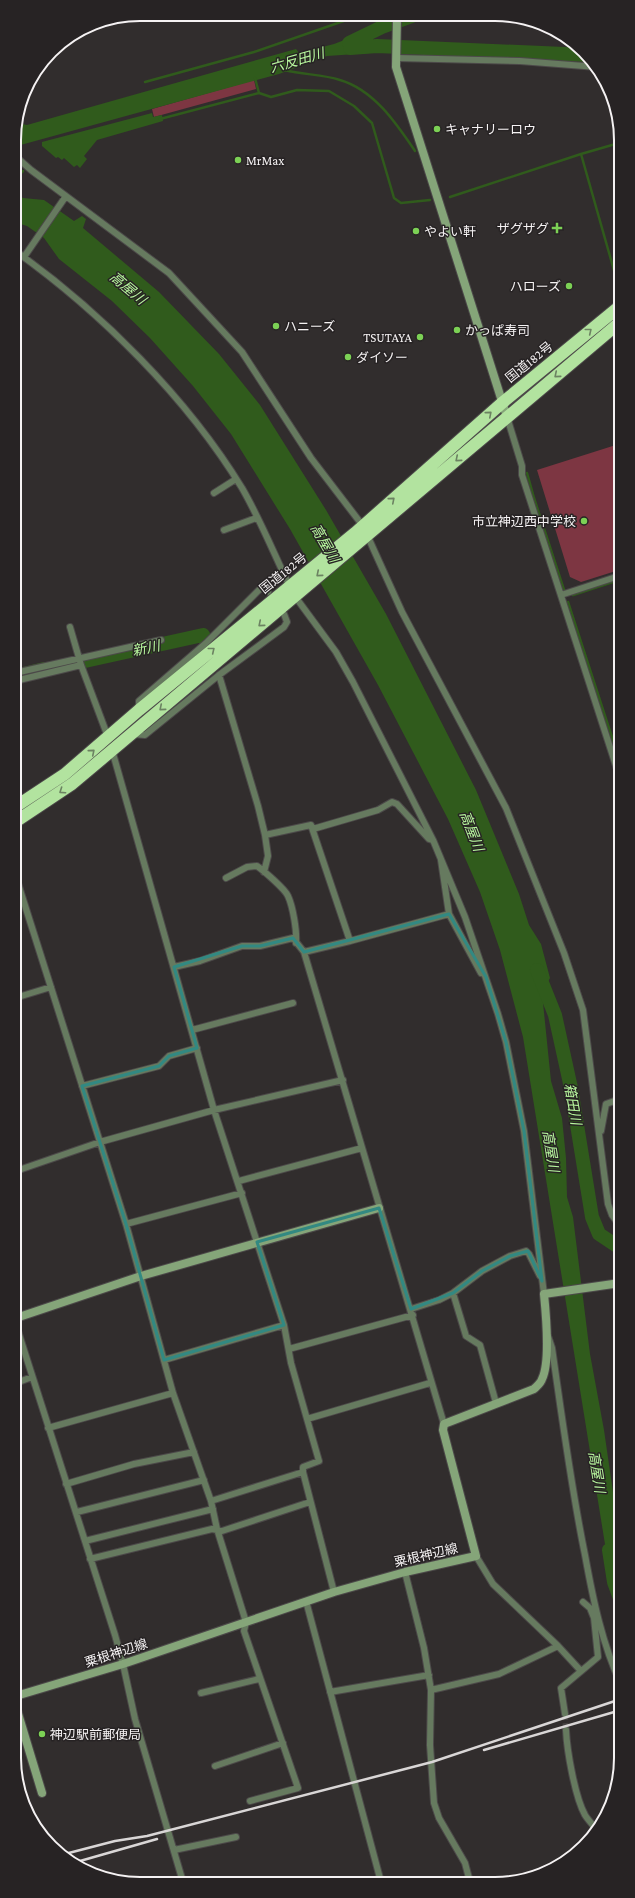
<svg xmlns="http://www.w3.org/2000/svg" width="635" height="1898" viewBox="0 0 635 1898" font-family="'Crimson Pro','Noto Sans JP',serif">
	<rect width="100%" height="100%" fill="#312d2d"/>
	<path fill="#7d3642" d="M254 80 256 89 154 117 152 109Z
		M619 444V570L581 582 570 577 537 470Z"/>
	<path fill="#305b1c" d="M365 32 371 53 327 56 279 74 17 146 14 137 16 126 22 124 27 125 296 49 299 53 334 44Z
		M152 113 153 117 162 115 163 121 97 140 84 156 87 159 80 168 77 165 74 167 64 158 62 160 58 157 56 158 42 146V142Z
		M14 192 23 198 44 200 74 221 82 216 86 219 83 228 159 292 219 354 260 405 326 510 386 614 476 790 519 894 529 925 541 944 550 978 542 993 551 1081 562 1118 566 1158 567 1197 573 1217 590 1354 604 1430 616 1513 617 1567 609 1569 523 1037 500 950 480 892 448 819 378 685 290 529 231 434 193 386 150 338 112 301 59 259 44 238 27 226 14 222Z"/>
	<g fill="none" stroke-linecap="round" stroke-linejoin="round">
		<path stroke="#305b1c" stroke-width="2.5" d="M285 70C303 75 322 74 340 80 374 90 396 123 415 151
			M255 78 259 93
			M145 82 254 52 361 15
			M160 119 259 93 271 97 297 90 329 91 354 106 372 123 394 198 401 203 430 200
			M581 154 619 143
			M14 180 23 171
			M450 197 581 154 619 288
			M527 473 534 498 564 590
			M573 595 619 580
			M568 602 619 759"/>
		<path stroke="#305b1c" stroke-width="14" d="M349 43 382 27 412 16
			M350 48 377 46 587 55
			M85 661 203 635 205 639
			M15 676 44 669
			M537 970 555 1015 571 1088 592 1217 599 1234 620 1248
			M609 1550 614 1582 621 1601"/>
		<path stroke="#454141" stroke-width="6" stroke-dasharray="6 3" stroke-linecap="butt" d="M565 1714 566 1730"/>
		<g stroke="#4c4949" stroke-width="8">
			<path id="street" d="M396 58 520 61 597 67
				M14 155 31 170 169 273 242 352 311 458 363 526 402 612 506 808 564 953 583 1010 608 1204 612 1215 620 1226
				M14 250C101 312 187 398 242 488 260 519 274 554 290 587
				M24 257 66 196
				M507 417 522 466V475L619 775
				M214 493 236 479
				M224 530 256 518
				M294 595 336 652 353 682 433 840 465 917 498 1014 506 1042 524 1131 544 1294
				M561 595 619 576
				M70 627 81 665 108 737
				M15 673 161 640
				M219 675 258 806 265 835
				M15 681 81 665
				M139 710V701L206 643 260 589H265L268 592
				M133 734 145 735 219 675 284 627 287 622 284 614
				M112 750 214 1110 284 1325 291 1363 319 1461 303 1467V1472L334 1592
				M313 829 378 810 392 802 397 804 429 839 432 840
				M441 860 449 914 481 973
				M264 872 268 856 265 835 311 825 350 941 304 952 444 1424
				M15 874 126 1224 173 1393 211 1501 217 1529 246 1622 244 1631 298 1788 250 1801
				M226 878 247 867 257 866C264 871 285 889 288 896 293 907 297 931 296 943
				M350 941 449 914
				M174 967 200 961 242 946H260L293 938 304 952
				M15 998 51 987
				M192 1030 293 1003
				M82 1086 159 1066 169 1056 197 1048
				M601 1131 606 1104 620 1099
				M16 1171 100 1142 214 1110 343 1080
				M239 1181 362 1148
				M126 1224 242 1193
				M620 1255V1272
				M453 1293 466 1336 480 1345 496 1403
				M411 1309 439 1300 453 1293 482 1271 510 1256 526 1251 529 1254 540 1276
				M16 1325 115 1635 123 1664 135 1719 183 1882
				M548 1336 552 1348C562 1417 571 1487 585 1555 593 1599 602 1644 621 1684
				M289 1349 413 1315
				M164 1360 284 1325
				M16 1383 32 1377
				M307 1419 430 1383
				M48 1428 173 1393
				M66 1484 134 1464 194 1452
				M211 1501 303 1472
				M77 1512 204 1480
				M85 1541 213 1509
				M476 1556 493 1584 558 1646 581 1671
				M90 1559 212 1529 222 1531 310 1502
				M405 1572 424 1648 431 1690 430 1745 434 1803 439 1818 465 1863 470 1882
				M306 1601 381 1882
				M431 1690 499 1674 558 1646
				M330 1692 429 1675
				M201 1693 259 1679
				M565 1714 561 1688 598 1657 594 1618 590 1608 583 1602
				M566 1730C567 1751 575 1797 585 1815 588 1820 593 1825 597 1830
				M215 1766 283 1743
				M174 1850 236 1837"/>
		</g>
		<g stroke="#4c4949" stroke-width="10">
			<path id="secondary" d="M397 16 396 67 507 417
				M16 1318 141 1276 379 1208
				M16 1696 123 1664 334 1592 405 1572 476 1556 443 1430 444 1424 534 1389C537 1386 541 1383 542 1379 550 1363 546 1314 544 1294L620 1283
				M16 1707 42 1793"/>
		</g>
		<g stroke="#4c4949" stroke-width="14">
			<path id="highway" d="M15 807 65 774 139 710 355 533 502 403 619 307
				M15 822 72 784 619 323"/>
		</g>
		<use href="#street" stroke="#667a5f" stroke-width="6"/>
		<use href="#secondary" stroke="#85a579" stroke-width="8"/>
		<use href="#highway" stroke="#b2e39f" stroke-width="12"/>
		<path stroke="#d9d6d6" stroke-width="2.5" d="M484 1750 621 1710
			M61 1855 115 1841 147 1836 432 1762 621 1699
			M73 1863 157 1839"/>
	</g>
	<defs><path id="oneway-chevron" d="M-2-3.5L2.5 0L-2 3.5" fill="none" stroke-width="1.6" stroke-linecap="round" stroke-linejoin="round"/></defs>
	<g stroke="#6c8362">
		<use href="#oneway-chevron" transform="translate(589 331) rotate(-39)"/>
		<use href="#oneway-chevron" transform="translate(557 375) rotate(140)"/>
		<use href="#oneway-chevron" transform="translate(489 414) rotate(-41)"/>
		<use href="#oneway-chevron" transform="translate(458 459) rotate(140)"/>
		<use href="#oneway-chevron" transform="translate(392 500) rotate(-41)"/>
		<use href="#oneway-chevron" transform="translate(319 574) rotate(140)"/>
		<use href="#oneway-chevron" transform="translate(261 624) rotate(140)"/>
		<use href="#oneway-chevron" transform="translate(212 650) rotate(-39)"/>
		<use href="#oneway-chevron" transform="translate(162 708) rotate(140)"/>
		<use href="#oneway-chevron" transform="translate(92 752) rotate(-40)"/>
		<use href="#oneway-chevron" transform="translate(62 791) rotate(146)"/>
	</g>
	<path fill="none" stroke="#328982" stroke-width="3" stroke-linejoin="round" d="M449 914 486 977 506 1042 524 1131 542 1281 528 1251 510 1256 482 1271 453 1293 411 1309 379 1208 257 1242 284 1325 164 1360 126 1224 82 1086 159 1066 169 1056 197 1048 174 967 242 946H260L293 938 304 952Z"/>
	<g fill="#7cd155" stroke="#272324" stroke-width="1.5">
		<circle cx="437" cy="129" r="4"/>
		<circle cx="238" cy="160" r="4"/>
		<path d="M555 222h4v4h4v4h-4v4h-4v-4h-4v-4h4z"/>
		<circle cx="416" cy="231" r="4"/>
		<circle cx="569" cy="286" r="4"/>
		<circle cx="276" cy="326" r="4"/>
		<circle cx="457" cy="330" r="4"/>
		<circle cx="420" cy="337" r="4"/>
		<circle cx="348" cy="357" r="4"/>
		<circle cx="584" cy="521" r="4"/>
		<circle cx="42" cy="1734" r="4"/>
	</g>
	<g text-anchor="middle" dominant-baseline="central" stroke-width="3" stroke-linejoin="round" paint-order="stroke">
		<g font-size="13" fill="#f5f2f3" stroke="#272324" text-anchor="start">
			<text x="445" y="129">キャナリーロウ</text>
			<text x="246" y="160">MrMax</text>
			<text x="549" y="228" text-anchor="end">ザグザグ</text>
			<text x="424" y="231">やよい軒</text>
			<text x="561" y="286" text-anchor="end">ハローズ</text>
			<text x="284" y="326">ハニーズ</text>
			<text x="465" y="330">かっぱ寿司</text>
			<text x="412" y="337" text-anchor="end">TSUTAYA</text>
			<text x="356" y="357">ダイソー</text>
			<text x="576" y="521" text-anchor="end">市立神辺西中学校</text>
			<text x="50" y="1734">神辺駅前郵便局</text>
		</g>
		<g font-size="13" fill="#f5f2f3" stroke="#272324">
			<text transform="translate(529 362) rotate(-39)">国道182号</text>
			<text transform="translate(283 573) rotate(-39)">国道182号</text>
			<text transform="translate(426 1555) rotate(-13)">粟根神辺線</text>
			<text transform="translate(116 1653) rotate(-18)">粟根神辺線</text>
		</g>
		<g font-size="14" font-style="italic" fill="#b9f99f" stroke="#272324">
			<text transform="translate(297 60) rotate(-16)">六反田川</text>
			<text transform="translate(128 288) rotate(40)">高屋川</text>
			<text transform="translate(325 543) rotate(60)">高屋川</text>
			<text transform="translate(146 648) rotate(-12)">新川</text>
			<text transform="translate(472 831) rotate(69)">高屋川</text>
			<text transform="translate(573 1104) rotate(80)">箱田川</text>
			<text transform="translate(551 1151) rotate(81)">高屋川</text>
			<text transform="translate(597 1472) rotate(81)">高屋川</text>
		</g>
	</g>
	<path d="M0 0H635V1898H0ZM140 21H495A119 119 0 0 1 614 140V1758A119 119 0 0 1 495 1877H140A119 119 0 0 1 21 1758V140A119 119 0 0 1 140 21Z" fill="#272324" fill-rule="evenodd"/>
	<path fill="none" stroke="#f5f2f3" stroke-width="2" d="M140 21H495A119 119 0 0 1 614 140V1758A119 119 0 0 1 495 1877H140A119 119 0 0 1 21 1758V140A119 119 0 0 1 140 21Z"/>
</svg>
